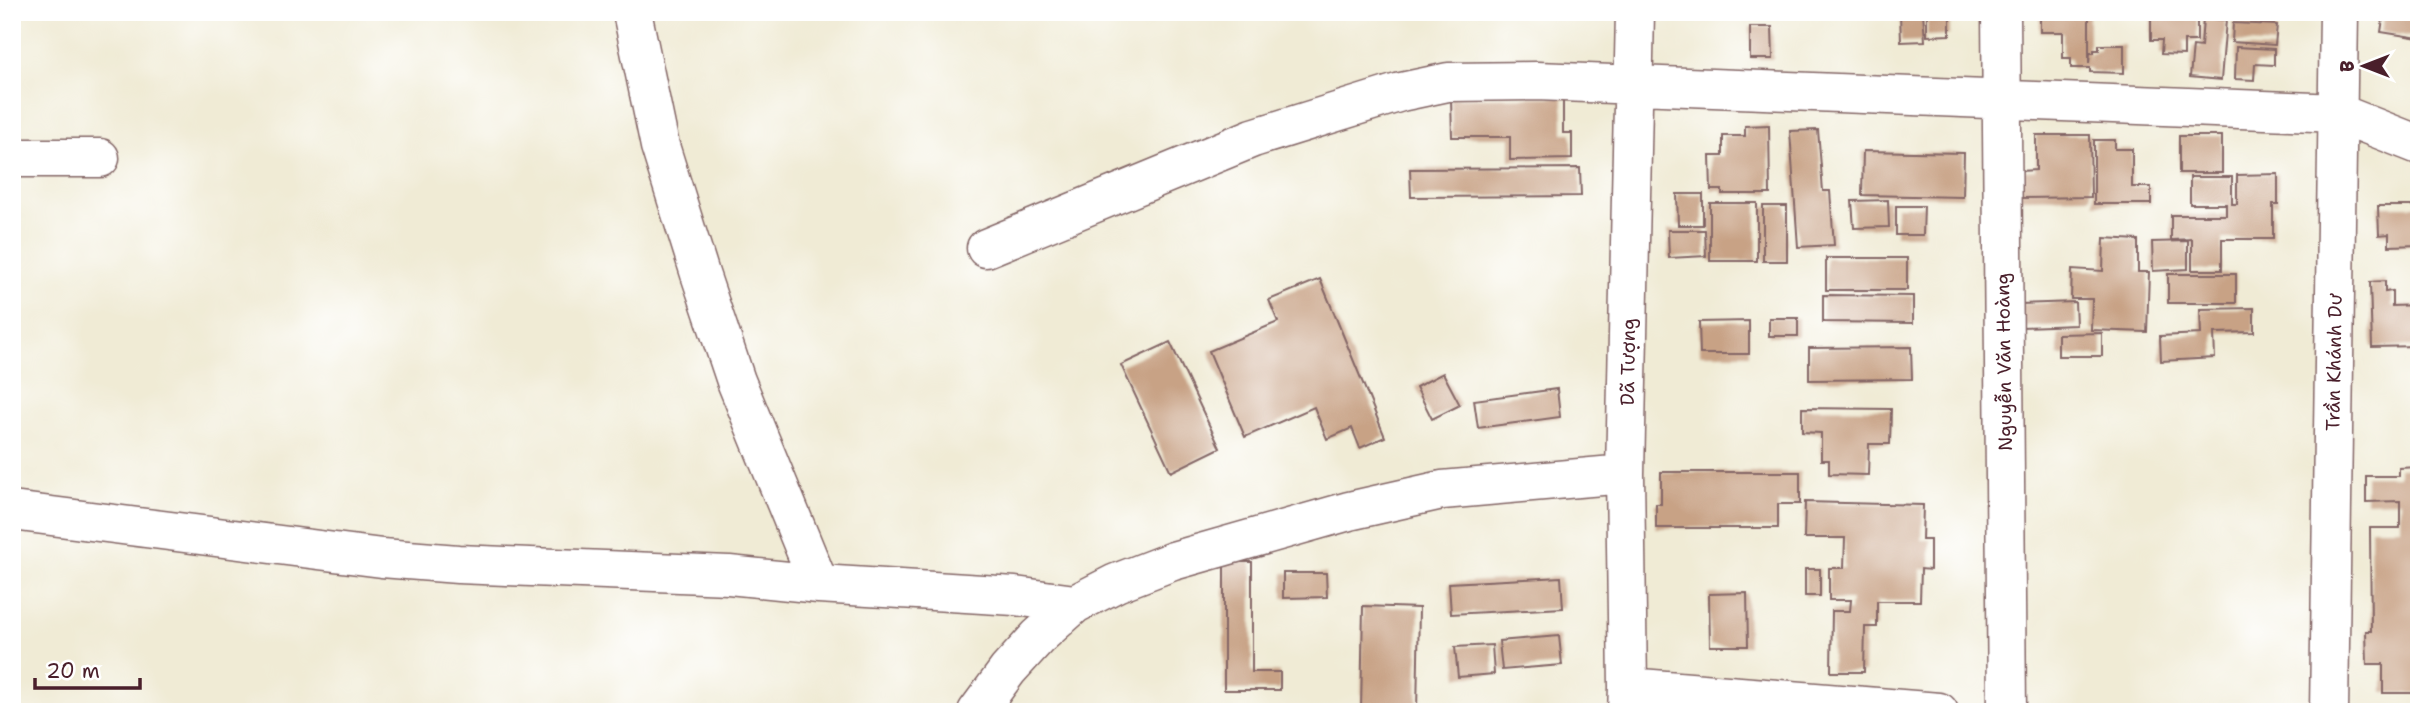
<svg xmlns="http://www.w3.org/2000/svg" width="2431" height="724" viewBox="0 0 2431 724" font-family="'Shantell Sans',sans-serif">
	<rect width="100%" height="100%" fill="#fff"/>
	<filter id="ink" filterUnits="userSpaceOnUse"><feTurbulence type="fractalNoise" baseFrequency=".0143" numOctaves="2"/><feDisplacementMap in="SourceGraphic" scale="14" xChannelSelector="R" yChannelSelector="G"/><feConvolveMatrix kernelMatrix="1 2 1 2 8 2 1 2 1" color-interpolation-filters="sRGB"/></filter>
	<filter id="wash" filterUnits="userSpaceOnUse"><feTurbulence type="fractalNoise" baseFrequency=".00686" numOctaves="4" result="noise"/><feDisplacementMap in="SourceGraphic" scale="28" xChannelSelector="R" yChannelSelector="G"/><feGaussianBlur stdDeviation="1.57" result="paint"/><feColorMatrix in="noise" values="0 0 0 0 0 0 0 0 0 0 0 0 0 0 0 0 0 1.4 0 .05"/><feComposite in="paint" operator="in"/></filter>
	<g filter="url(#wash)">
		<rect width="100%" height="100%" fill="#f0ebd5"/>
		<g id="blocks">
			<path fill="#c8a285" d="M1900 12H1923L1925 41 1901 42Z
				M1927 12H1950V35L1927 36Z
				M2040 12H2089V64L2090 53H2094V50H2099V45H2124V73L2090 72V68H2071V58H2063V32H2040Z
				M2151 12H2197V41H2184V55L2161 54 2162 40H2151Z
				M2384 12H2419V38L2381 32Z
				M2203 18 2226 20 2221 80 2190 77 2193 46 2201 47Z
				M2233 23 2277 25 2275 45 2232 42Z
				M1750 27H1772L1773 59H1750Z
				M2236 47 2274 49V65L2255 64 2254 80 2235 79Z
				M1563 97V133H1572V159L1510 160V137H1452L1451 98Z
				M1769 125 1770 194H1722V190H1711L1710 156H1723V136H1745V126Z
				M1818 130 1823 191H1830L1834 245 1798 247 1790 131Z
				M2036 135H2090L2091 197 2020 198V171L2036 170Z
				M2179 136H2222V173H2179Z
				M2094 140H2115V149H2132V187H2151V204H2094Z
				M1863 151 1964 153 1963 197 1862 195Z
				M1580 168 1581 196 1411 197 1410 169Z
				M2278 174V204H2273V239H2222V270H2192V239L2171 240V215H2226V204H2190V177H2232V204H2237V175Z
				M1677 194H1703V225H1678Z
				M1888 200 1889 227 1854 228 1852 201Z
				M1710 203H1757V261H1710Z
				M1763 206H1787V261H1763Z
				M1896 206H1924L1923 235H1896Z
				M2378 206H2419V245L2389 246V234L2379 235Z
				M1668 230H1705L1706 256 1669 258Z
				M2104 238 2138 240V272H2149L2147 332 2091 330 2092 299H2071L2072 269 2103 271Z
				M2188 241V269L2153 271 2152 242Z
				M1826 258H1907V290H1826Z
				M2168 274H2236V303H2168Z
				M1320 279 1385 437 1360 448 1352 428 1327 439 1314 407 1245 437 1209 351 1278 322 1269 300Z
				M2385 281V292L2392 291V306L2419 305V346L2372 347 2370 282Z
				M1823 295 1913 296V323L1823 322Z
				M2075 302 2076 325 2021 327 2020 304Z
				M2254 308V332L2214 333 2215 358 2161 361 2160 336 2201 334 2200 309Z
				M1769 318H1798V336H1769Z
				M1749 321V354H1700L1699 322Z
				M2102 333V356H2058V334Z
				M1170 342 1220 448 1171 472 1121 365Z
				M1911 347 1912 379 1809 380V348Z
				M1443 373 1460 405 1432 419 1416 387Z
				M1557 389 1560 417 1478 428 1474 400Z
				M1802 408 1891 409 1890 444H1869L1868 475 1829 474V460H1821V433L1802 432Z
				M2419 467V693H2383V664H2367L2366 631H2371L2370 528H2400V501L2366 502V476H2399V468Z
				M1661 472H1800V504H1778V528H1656V504H1661Z
				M1805 502 1923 505 1922 540H1930V570L1921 569 1920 601H1877V627H1865L1864 672H1831L1832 611H1850L1851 600H1829V568H1844L1845 538H1804Z
				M1224 562H1252V672H1280V690H1224Z
				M1805 569H1820V596H1805Z
				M1283 573H1326L1327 597 1283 598Z
				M1561 577 1563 608 1451 614 1449 583Z
				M1747 593 1748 646H1710L1709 594Z
				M1363 606 1419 608 1417 712H1361Z
				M1559 636 1562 665 1502 670 1499 641Z
				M1492 645 1494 674 1458 677 1455 647Z"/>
		</g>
	</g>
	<g filter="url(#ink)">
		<use href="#blocks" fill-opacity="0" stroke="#846666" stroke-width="2"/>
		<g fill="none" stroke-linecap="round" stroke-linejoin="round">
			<g stroke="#846666" stroke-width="41">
				<path id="minor" d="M632 12 660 146 700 274 736 381 819 584
					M2001 12 2007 712
					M12 158H100
					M986 248 1253 138 1401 92 1448 82 1537 81 2338 113 2419 145
					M12 511 382 558 458 564 729 575 819 584 1015 596 1075 604
					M1628 687 1939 712
					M977 712 1008 670 1038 637 1075 604 1116 583 1173 561 1349 511 1442 490 1625 474
					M1627 712 1628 687 1625 474 1635 12
					M2329 712 2339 12"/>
			</g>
			<use href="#minor" stroke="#fff" stroke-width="38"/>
		</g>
	</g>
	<g text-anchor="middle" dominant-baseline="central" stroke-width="7" stroke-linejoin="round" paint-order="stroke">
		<g font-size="19" fill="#4a1f2b" stroke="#fff">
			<text transform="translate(1628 362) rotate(-89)">Dã Tượng</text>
			<text transform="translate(2004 362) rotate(-91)">Nguyễn Văn Hoàng</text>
			<text transform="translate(2334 362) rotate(-89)">Trần Khánh Dư</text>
		</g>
	</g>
	<rect width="2431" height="724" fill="none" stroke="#fff" stroke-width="42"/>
	<g transform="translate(2364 66) rotate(270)" stroke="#ffffff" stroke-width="5" paint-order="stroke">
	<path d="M0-5L12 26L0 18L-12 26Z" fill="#4a1f2b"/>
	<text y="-10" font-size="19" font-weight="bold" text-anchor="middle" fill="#4a1f2b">B</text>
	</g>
	<path d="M35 678v10h105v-10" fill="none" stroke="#4a1f2b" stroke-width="3.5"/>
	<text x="46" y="678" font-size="21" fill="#4a1f2b" stroke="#ffffff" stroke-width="5" paint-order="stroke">20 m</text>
</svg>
